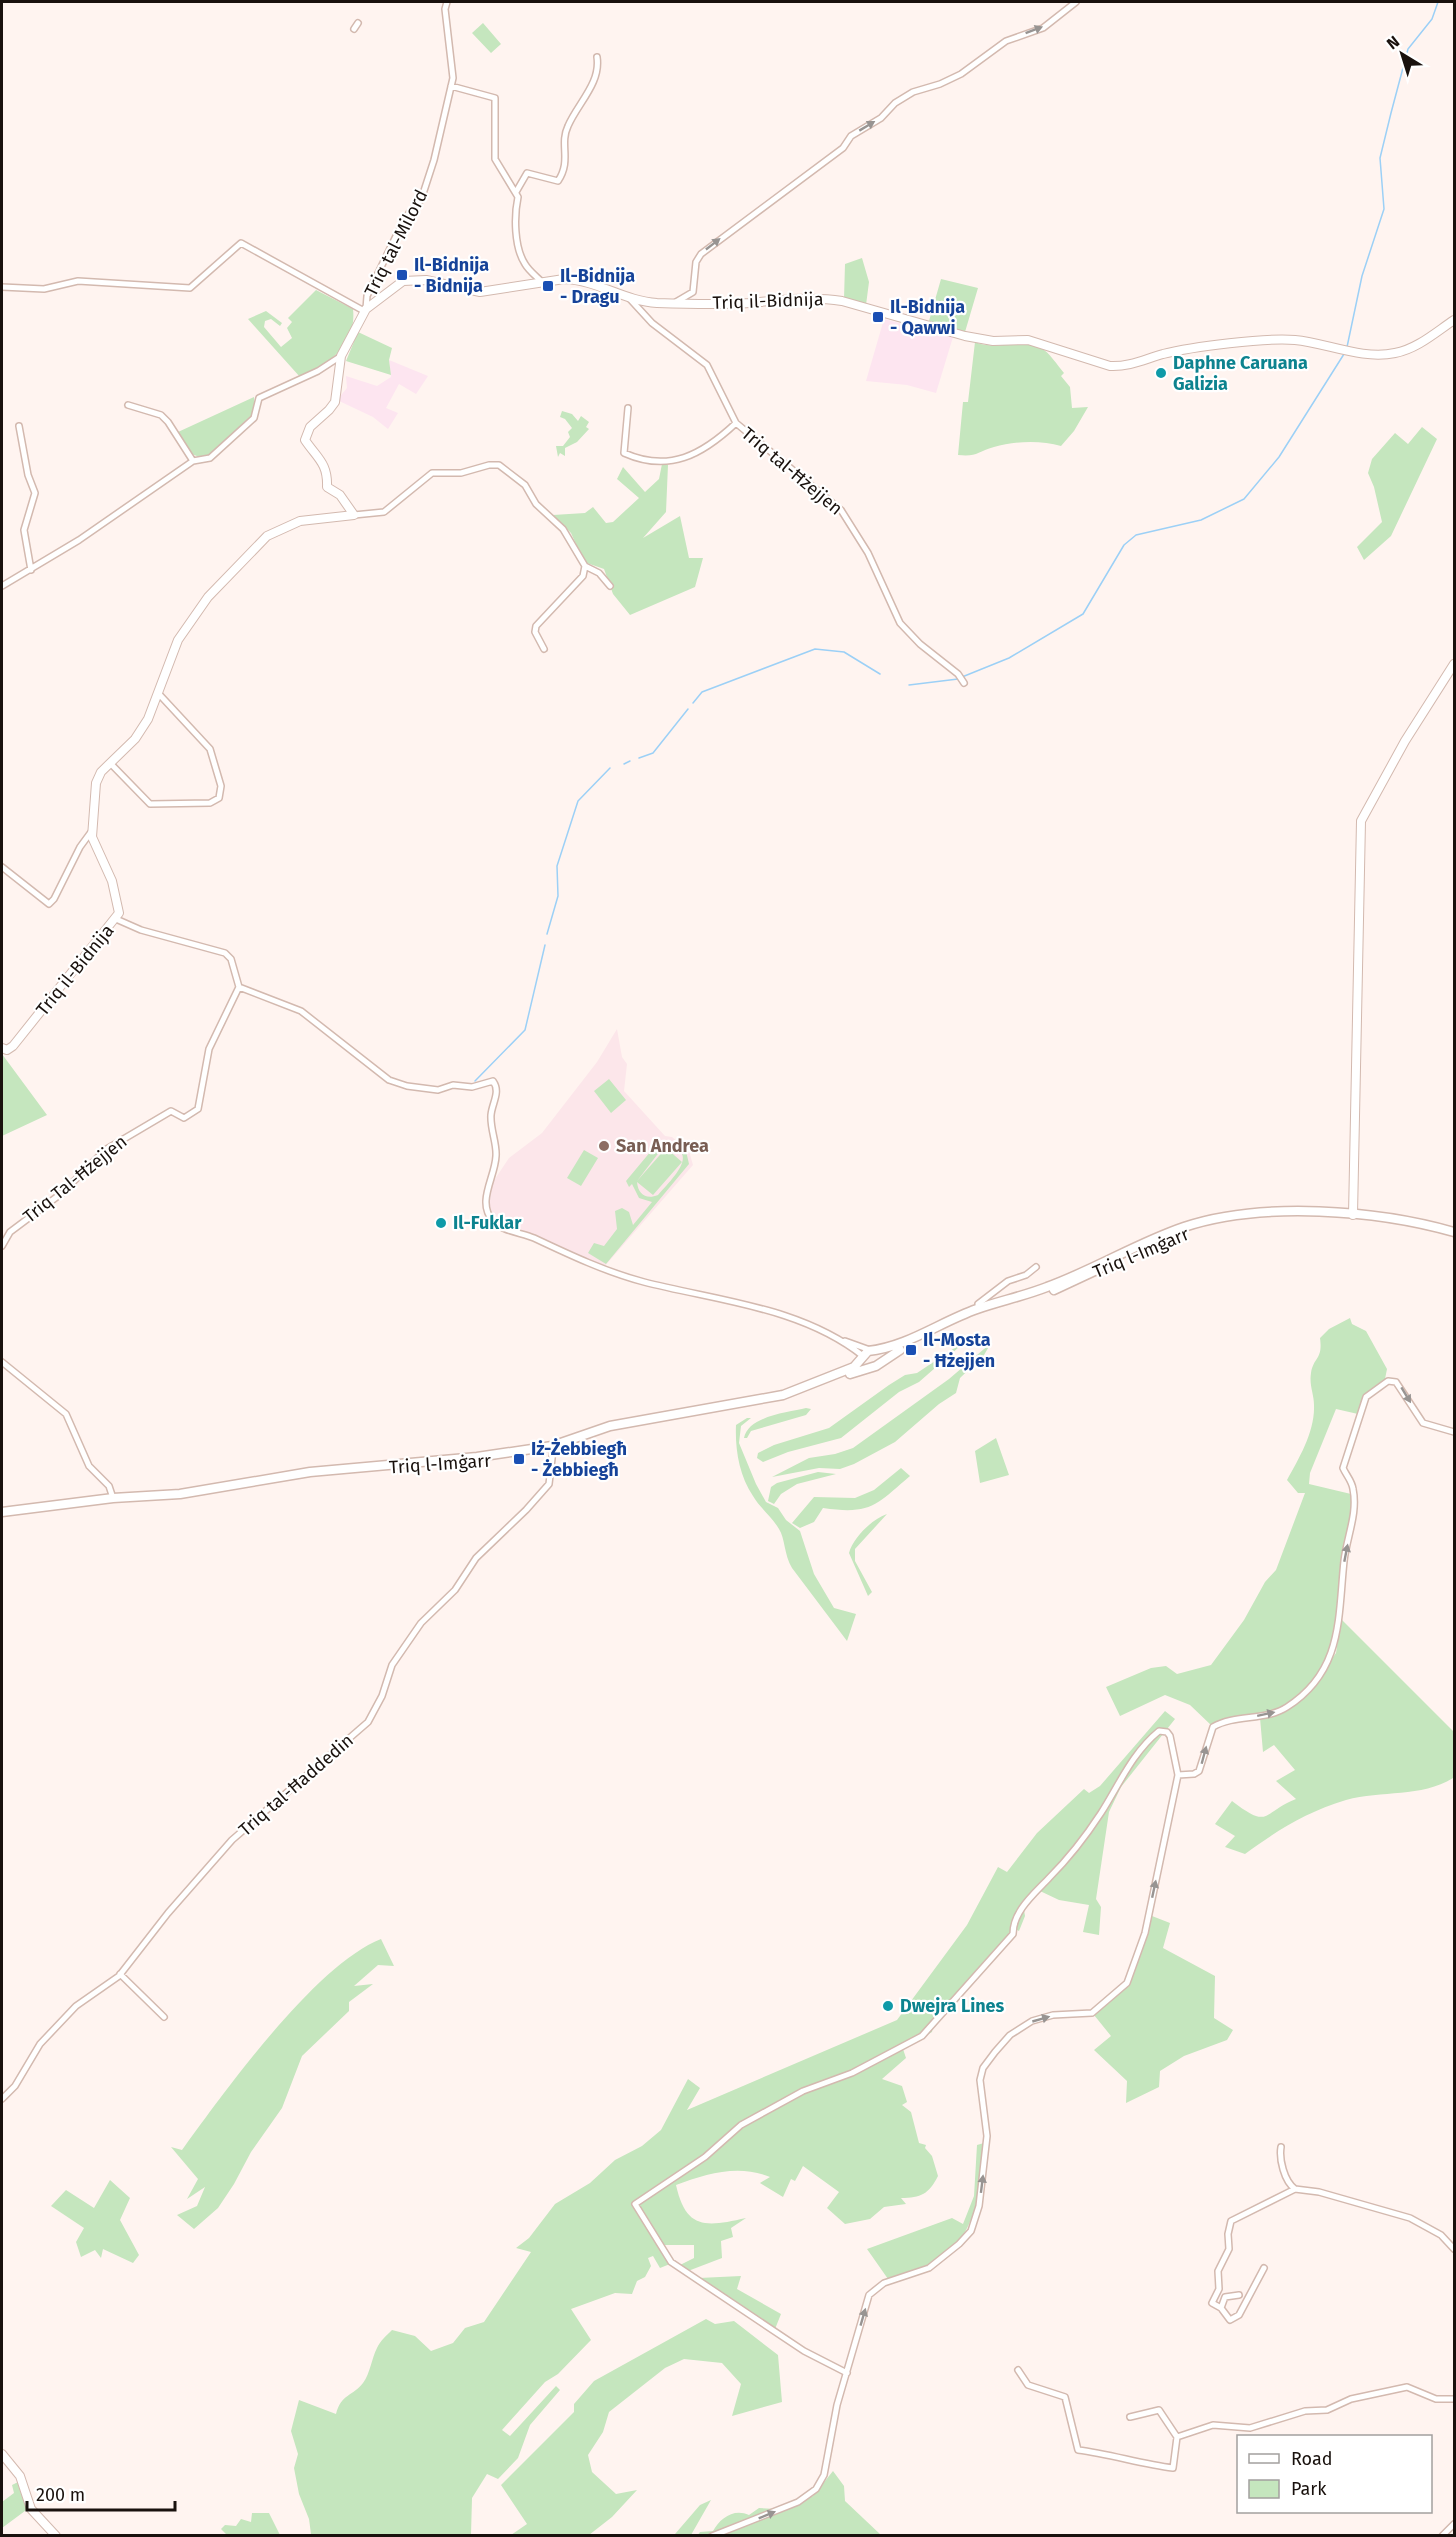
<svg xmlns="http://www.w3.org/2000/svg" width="1456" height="2537" viewBox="0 0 1456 2537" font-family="'Fira Sans',sans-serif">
	<rect width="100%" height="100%" fill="#fff4f0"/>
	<path fill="#fde5f0" d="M884 319 953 337 936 393 907 385 866 381Z
		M389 360 428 376 416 394 399 384 386 408 398 413 388 429 373 417 337 400 347 388 346 376 377 386 391 377Z"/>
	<path fill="#fce6ea" d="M617 1029 622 1057 627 1064 624 1091 665 1136 672 1137 689 1151 693 1165 604 1267 493 1219 488 1204 491 1185 509 1158 542 1133 597 1062Z"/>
	<path fill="#c5e6be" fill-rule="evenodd" d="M483 23 501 44 491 53 472 33Z
		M862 258 869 282 866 305 844 299 845 264Z
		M941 279 978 288 965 332 929 321Z
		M316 290 353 309C357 345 329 364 300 377L248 319 266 311 282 323 280 326 271 319 265 321 264 327 281 347 292 338 287 328 292 322 288 318Z
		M358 332 392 348 389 360 391 375 346 361Z
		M975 342C996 351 1020 338 1041 348 1049 352 1058 366 1064 373L1061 376 1070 387 1072 408 1088 407 1074 431 1061 446C1041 440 1014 441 994 447 977 452 977 457 958 455L963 402H968Z
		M254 397 255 412 208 456 202 458 189 453 178 432Z
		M562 411 572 414 578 421 581 416 589 422 586 427 589 429 577 442 565 448V456L560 453 558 457 556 446H563L570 437 568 432 572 428 565 419 560 417Z
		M1422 427 1437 439 1391 536 1364 560 1357 547 1382 522 1374 487 1368 473 1372 459 1395 433 1408 444Z
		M662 464 668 465 666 512 643 538 680 516 689 558H703L695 587 630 615 613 594 604 569 584 562 571 533 553 515 585 513 593 507 606 523 613 522 639 498 617 479 623 467 645 492 659 479Z
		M2 1054 47 1115 2 1136Z
		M609 1079 626 1100 611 1113 594 1091Z
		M671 1143 686 1151 689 1164 606 1264 588 1253 594 1243 604 1246 617 1229 615 1211 622 1208 629 1212 633 1225 652 1202 639 1198 632 1184 629 1187 626 1181 656 1145ZM669 1147C702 1152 667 1184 658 1195 646 1200 638 1194 637 1182L653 1195 682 1162 666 1148 637 1181 660 1151Z
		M584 1150 598 1158 581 1186 567 1178Z
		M1350 1318 1352 1324 1366 1331 1387 1369 1385 1379 1364 1396 1358 1414 1336 1409 1310 1473 1309 1484 1351 1494 1353 1516 1332 1649 1321 1670 1310 1684 1280 1710 1218 1721 1212 1726 1190 1705 1165 1695 1120 1716 1106 1687 1151 1668 1166 1666 1177 1674 1211 1665 1244 1620 1265 1582 1276 1570 1305 1493H1298L1287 1480C1299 1458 1315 1432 1314 1405 1314 1394 1309 1386 1311 1373 1314 1356 1323 1360 1320 1338L1329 1329Z
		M991 1343 984 1355 960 1378 956 1393 939 1404 895 1442 854 1464 840 1469 819 1468 772 1477 809 1458 835 1454 853 1448 949 1379Z
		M956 1347H959L919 1382 899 1392 841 1438 788 1452 763 1462 757 1458 758 1453 774 1445 829 1428 889 1385 905 1375 917 1373Z
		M806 1408 811 1409 806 1415 751 1431 747 1438H744C748 1416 789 1412 806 1408Z
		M747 1418H751L741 1426 739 1443 756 1484 766 1502 778 1508 786 1520 800 1531 814 1574 834 1608 856 1614 847 1641 792 1568C784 1555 785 1538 779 1529 772 1517 760 1508 753 1496 739 1475 735 1449 736 1425Z
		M996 1438 1009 1475 980 1483 975 1451Z
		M901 1468 910 1476C876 1505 871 1515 823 1508L814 1522 800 1528 792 1523 814 1497 855 1498 874 1490Z
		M818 1472 836 1474 797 1484 781 1494 774 1504 768 1501 771 1487 777 1483Z
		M887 1514 855 1549V1561L872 1592 868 1596 849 1553C853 1538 872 1519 887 1514Z
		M1341 1619 1453 1731V1778C1421 1798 1382 1790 1346 1800 1306 1812 1278 1830 1245 1854L1225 1847 1235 1836 1215 1824 1232 1801C1270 1830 1261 1813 1296 1799L1276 1781 1295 1770 1274 1745 1263 1752 1260 1718 1286 1711 1311 1688 1336 1653Z
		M1165 1711 1175 1719 1121 1787 1109 1812 1096 1899 1101 1907 1099 1935 1083 1932 1089 1905 1059 1900 1040 1891 1024 1910 1025 1916 1019 1931 1015 1929 933 2026 932 2032 903 2049 906 2058 882 2079 902 2086 907 2102 902 2105 911 2112 919 2143 926 2145 925 2148 932 2156 938 2176C929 2194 921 2198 901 2198L906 2204 884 2207 870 2219 845 2224 827 2208 839 2192 803 2166 795 2181 791 2179 783 2197 760 2183 770 2177C737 2164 707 2174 676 2185 686 2230 706 2227 746 2218L731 2228 733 2237 721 2241 722 2258 688 2271 680 2265 694 2258V2245H658L670 2264 660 2268 653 2256 648 2258 651 2266 645 2277 637 2281 632 2294 615 2293 571 2309 591 2340 558 2374 545 2382 502 2430 510 2436 556 2386 560 2390 530 2425 518 2458 498 2479 487 2474 472 2498 471 2535 311 2534 309 2519 299 2494 294 2468 298 2454 291 2431 299 2400 336 2414C341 2394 353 2396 363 2383 370 2374 372 2357 377 2348 380 2341 387 2335 392 2330L415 2336 431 2351 453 2343 465 2328 484 2322 531 2252 516 2248 529 2238 555 2204 590 2183 615 2160 642 2146 661 2130 688 2079 700 2088 687 2110 897 2020 967 1925 998 1867 1007 1872 1037 1833 1084 1789 1089 1793 1100 1786Z
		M1152 1916 1170 1923 1163 1948 1215 1976 1214 2018 1233 2030 1227 2040 1184 2056 1160 2071 1159 2087 1126 2103 1127 2081 1094 2050 1111 2036 1094 2015 1104 2004 1130 1985Z
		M381 1939 394 1966 378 1965 354 1986 373 1984 349 2002V2011L302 2056 282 2108 251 2152 234 2184 218 2208 194 2229 177 2215 197 2206 205 2187 187 2199 198 2179 171 2147 182 2150C225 2091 315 1965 381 1939Z
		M984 2143C979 2193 979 2240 928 2266 916 2273 901 2273 888 2279L867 2249 952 2218 963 2224 974 2196 977 2145Z
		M110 2180 130 2198 120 2220 139 2255 133 2263 103 2249 101 2258 95 2250 81 2257 76 2242 84 2228 51 2206 66 2190 94 2208Z
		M741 2276 737 2289 781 2314 775 2329 699 2278Z
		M706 2319 715 2324 734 2321 778 2355 782 2402 732 2416 741 2384 722 2363 684 2359 665 2368 609 2412 603 2432 588 2455 592 2472 616 2494 637 2490 612 2517 589 2535H511L527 2524 501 2485 574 2412V2404L594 2381Z
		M833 2471 844 2486 845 2501 881 2535 720 2536 813 2496Z
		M18 2482 29 2508 2 2528V2502L14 2493 12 2485Z
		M711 2500 691 2535H666L675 2534 700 2505Z
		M759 2508 776 2509 710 2535 697 2536 700 2532 713 2531C720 2518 734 2508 749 2515Z
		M252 2513H269L280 2535H227L221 2529 225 2525 236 2526 241 2519 251 2522Z"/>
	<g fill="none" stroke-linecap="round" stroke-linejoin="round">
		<path stroke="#9cd0f6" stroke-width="1.5" d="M1347 347 1362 276 1384 209 1380 158 1391 113 1408 49 1432 19 1438 2
			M962 677 1009 658 1083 614 1124 545 1136 535 1201 520 1244 499 1279 457 1344 354
			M909 685 958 679
			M693 703 702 692 815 649 844 652 880 674
			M639 758 653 753 688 709
			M624 764 630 761
			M547 934 558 896 557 866 578 801 610 768
			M475 1081 525 1030 545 945"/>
		<g stroke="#d3b9af" stroke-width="8">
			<path id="street" d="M354 29 358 23
				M451 86 495 98V159L518 197C514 216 514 247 525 264 529 271 536 276 542 282
				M516 192 527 173 558 181C572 160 559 145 568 126 578 103 601 83 597 57
				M2 287 44 289 78 281 190 288 241 243 364 311
				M630 299 652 323 707 365 736 423 841 510 868 553 900 623 920 644 958 674 964 683
				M676 302 693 292 696 262 701 254 843 148 851 136 881 118 895 103 913 92 940 84 961 74 1006 41 1043 28 1076 2
				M366 309 367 296 397 234 409 213 421 200 434 160 453 78 445 9 447 2
				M128 405 161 415 168 422 193 461
				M628 408 624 453C669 473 702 455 736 423
				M19 426 28 475 35 493 24 530 31 570
				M354 515 384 512 432 473H461L489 465H499L525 485 536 504 563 529 585 566 599 573 610 586
				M2 586 79 540 193 461 210 458 254 418 259 398 318 371 341 356
				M544 649 535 632 536 626 583 576 585 566
				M111 764 150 804 210 803 219 798 221 786 210 749 158 693
				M2 867 49 904 54 899 80 847 91 832
				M116 919 141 930 225 953 231 959 239 987
				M239 987 301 1011 389 1080 407 1086 438 1090 453 1085 472 1087 493 1081C501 1092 492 1103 491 1115 490 1129 497 1143 496 1156 495 1178 476 1202 493 1221 501 1231 523 1233 534 1238 570 1255 606 1272 644 1282 718 1301 801 1307 863 1356
				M2 1246 10 1232 62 1193 105 1150 171 1111 184 1118 198 1109 209 1049 239 987
				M979 1309 978 1304 1008 1281 1026 1275 1036 1267
				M845 1341 870 1350
				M2 1362 66 1414 89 1466 109 1486 113 1498
				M1178 1775 1194 1774 1199 1771 1213 1727C1235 1714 1266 1721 1287 1707 1343 1671 1338 1618 1344 1561 1347 1536 1358 1513 1353 1489 1352 1481 1346 1475 1343 1468L1366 1397 1388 1381 1396 1382 1423 1423 1454 1432
				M120 1974 164 2017
				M2 2099 15 2086 40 2044 76 2006 119 1976 168 1913 232 1840 368 1722 382 1696 392 1665 421 1623 455 1590 476 1558 526 1510 549 1484 553 1450
				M1281 2147C1279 2159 1284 2181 1295 2189
				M1264 2268 1239 2315 1230 2320 1221 2308 1212 2303 1219 2289 1218 2271 1229 2249 1228 2234 1231 2221 1295 2189 1319 2192 1410 2218 1441 2235 1454 2249
				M1221 2308 1225 2297 1239 2295
				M1018 2370 1028 2385 1065 2397 1078 2450C1110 2454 1141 2464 1173 2468L1177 2437
				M1130 2417 1159 2410 1177 2437 1213 2425 1250 2428 1305 2411 1327 2410 1351 2399 1407 2387 1436 2399H1454
				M712 2536 798 2502 816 2489 824 2475 837 2405 869 2295 884 2283 929 2268 959 2244 971 2231 979 2206 987 2136 980 2080 983 2068 995 2052 1010 2035 1032 2021 1053 2015 1092 2013 1127 1983 1145 1933 1178 1775 1170 1736 1167 1732 1159 1731C1132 1753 1119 1785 1101 1813 1086 1836 1068 1859 1049 1878 1034 1894 1013 1911 1013 1934L922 2036 852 2073 803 2091 741 2125 705 2157 635 2204 671 2262 804 2351 847 2373
				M1442 2536 1454 2524"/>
		</g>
		<g stroke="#d3b9af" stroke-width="10">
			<path id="secondary" d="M2 1048 7 1050 13 1046 119 913 112 881 92 837 96 783 101 772 135 739 148 719 178 640 208 597 267 536 300 521 354 515 340 495 327 487C328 463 317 458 305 440L310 427 329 410 335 402 341 356 366 309 403 281 426 280 480 292 564 279C597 280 624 301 657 303 688 304 719 305 750 303 781 300 811 296 842 301L965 336 993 341 1028 340 1110 366C1129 367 1145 359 1163 354 1191 347 1268 337 1295 340 1327 343 1362 360 1395 353 1417 349 1436 332 1454 320
				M1353 1215 1361 821 1405 741 1454 664
				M2 2454 20 2476 31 2509 56 2536"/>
		</g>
		<g stroke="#d3b9af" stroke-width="11">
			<path id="primary" d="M1054 1290 1099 1269
				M850 1374 876 1366 900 1350
				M2 1512 113 1498 180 1494 310 1472 477 1457 552 1446 610 1426 783 1395 854 1367 868 1351C907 1347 940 1322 977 1309 1000 1301 1024 1296 1047 1287 1094 1270 1137 1243 1184 1227 1262 1201 1377 1210 1454 1232"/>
		</g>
		<use href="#street" stroke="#fff" stroke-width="5"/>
		<use href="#secondary" stroke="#fff" stroke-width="8"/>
		<use href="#primary" stroke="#fff" stroke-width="8"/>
	</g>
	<defs><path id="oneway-solid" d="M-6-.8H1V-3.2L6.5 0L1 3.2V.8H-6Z" transform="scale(1.5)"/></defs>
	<g fill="#989492">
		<use href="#oneway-solid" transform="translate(1034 30) rotate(-21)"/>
		<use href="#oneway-solid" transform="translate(867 126) rotate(-31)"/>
		<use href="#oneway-solid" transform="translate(713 244) rotate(-38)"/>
		<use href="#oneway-solid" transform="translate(1406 1395) rotate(59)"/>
		<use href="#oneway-solid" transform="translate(1346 1553) rotate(-79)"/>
		<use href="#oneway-solid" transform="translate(1266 1714) rotate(-12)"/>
		<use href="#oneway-solid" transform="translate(1204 1755) rotate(-75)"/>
		<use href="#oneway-solid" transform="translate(1154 1889) rotate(-78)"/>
		<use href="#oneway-solid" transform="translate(1041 2019) rotate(-16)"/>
		<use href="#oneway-solid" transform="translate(982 2184) rotate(-83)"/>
		<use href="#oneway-solid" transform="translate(863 2317) rotate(-74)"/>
		<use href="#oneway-solid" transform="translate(767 2515) rotate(-22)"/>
	</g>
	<g fill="#1a4fb4" stroke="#fff" stroke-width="2">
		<rect x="396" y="269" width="12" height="12" rx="3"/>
		<rect x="542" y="280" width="12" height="12" rx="3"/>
		<rect x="872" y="311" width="12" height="12" rx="3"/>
		<rect x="905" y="1344" width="12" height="12" rx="3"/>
		<rect x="513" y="1453" width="12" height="12" rx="3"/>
	</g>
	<g fill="#0f9aa8" stroke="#fff" stroke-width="2">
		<circle cx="1161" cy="373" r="6"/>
		<circle cx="441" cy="1223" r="6"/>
		<circle cx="888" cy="2006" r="6"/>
	</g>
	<circle fill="#8d6e63" stroke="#fff" stroke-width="2" cx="604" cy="1146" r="6"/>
	<g text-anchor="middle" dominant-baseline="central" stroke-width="4.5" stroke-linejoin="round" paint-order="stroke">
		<g font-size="18" fill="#19110d" stroke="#fff">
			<text transform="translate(396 243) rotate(-63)">Triq tal-Milord</text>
			<text transform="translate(768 301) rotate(-2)">Triq il-Bidnija</text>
			<text transform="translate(792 471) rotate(40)">Triq tal-Ħżejjen</text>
			<text transform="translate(75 970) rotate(-51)">Triq il-Bidnija</text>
			<text transform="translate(75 1179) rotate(-39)">Triq Tal-Ħżejjen</text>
			<text transform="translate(1141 1253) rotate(-23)">Triq l-Imġarr</text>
			<text transform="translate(440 1464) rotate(-4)">Triq l-Imġarr</text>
			<text transform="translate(296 1785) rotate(-41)">Triq tal-Ħaddedin</text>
		</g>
		<g font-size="18" font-weight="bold" fill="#164399" stroke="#fff" text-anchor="start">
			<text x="414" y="265">Il-Bidnija<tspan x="414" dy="21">- Bidnija</tspan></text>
			<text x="560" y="276">Il-Bidnija<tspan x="560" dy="21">- Dragu</tspan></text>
			<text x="890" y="307">Il-Bidnija<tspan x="890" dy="21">- Qawwi</tspan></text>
			<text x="923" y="1340">Il-Mosta<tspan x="923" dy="21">- Ħżejjen</tspan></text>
			<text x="531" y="1449">Iż-Żebbiegħ<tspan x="531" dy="21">- Żebbiegħ</tspan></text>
		</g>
		<g font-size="18" font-weight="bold" fill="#0d838f" stroke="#fff" text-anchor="start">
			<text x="1173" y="363">Daphne Caruana<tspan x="1173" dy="21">Galizia</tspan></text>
			<text x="453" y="1223">Il-Fuklar</text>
			<text x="900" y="2006">Dwejra Lines</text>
		</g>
		<g font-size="18" font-weight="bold" fill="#785e54" stroke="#fff" text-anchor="start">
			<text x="616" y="1146">San Andrea</text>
		</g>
	</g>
	<rect width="1456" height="2537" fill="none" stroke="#19110d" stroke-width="6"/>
	<rect x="1237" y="2435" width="195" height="78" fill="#ffffff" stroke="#a3a09e" stroke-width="1.5"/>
	<rect x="1249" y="2454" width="30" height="9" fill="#ffffff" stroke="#a3a09e" stroke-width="1.5"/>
	<text x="1291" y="2465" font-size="18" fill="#19110d">Road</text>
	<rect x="1249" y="2480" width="30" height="18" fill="#c5e6be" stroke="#a3a09e" stroke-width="1.5"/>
	<text x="1291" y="2495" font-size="18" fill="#19110d">Park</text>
	<g transform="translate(1402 54) rotate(322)" stroke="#ffffff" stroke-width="4.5" paint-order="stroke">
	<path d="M0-4.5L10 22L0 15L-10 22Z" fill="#19110d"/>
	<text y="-9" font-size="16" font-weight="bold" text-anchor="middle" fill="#19110d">N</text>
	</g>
	<path d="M27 2501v9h148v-9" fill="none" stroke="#19110d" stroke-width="3"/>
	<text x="36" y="2501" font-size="18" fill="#19110d" stroke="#ffffff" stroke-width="4.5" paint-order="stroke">200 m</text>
</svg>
